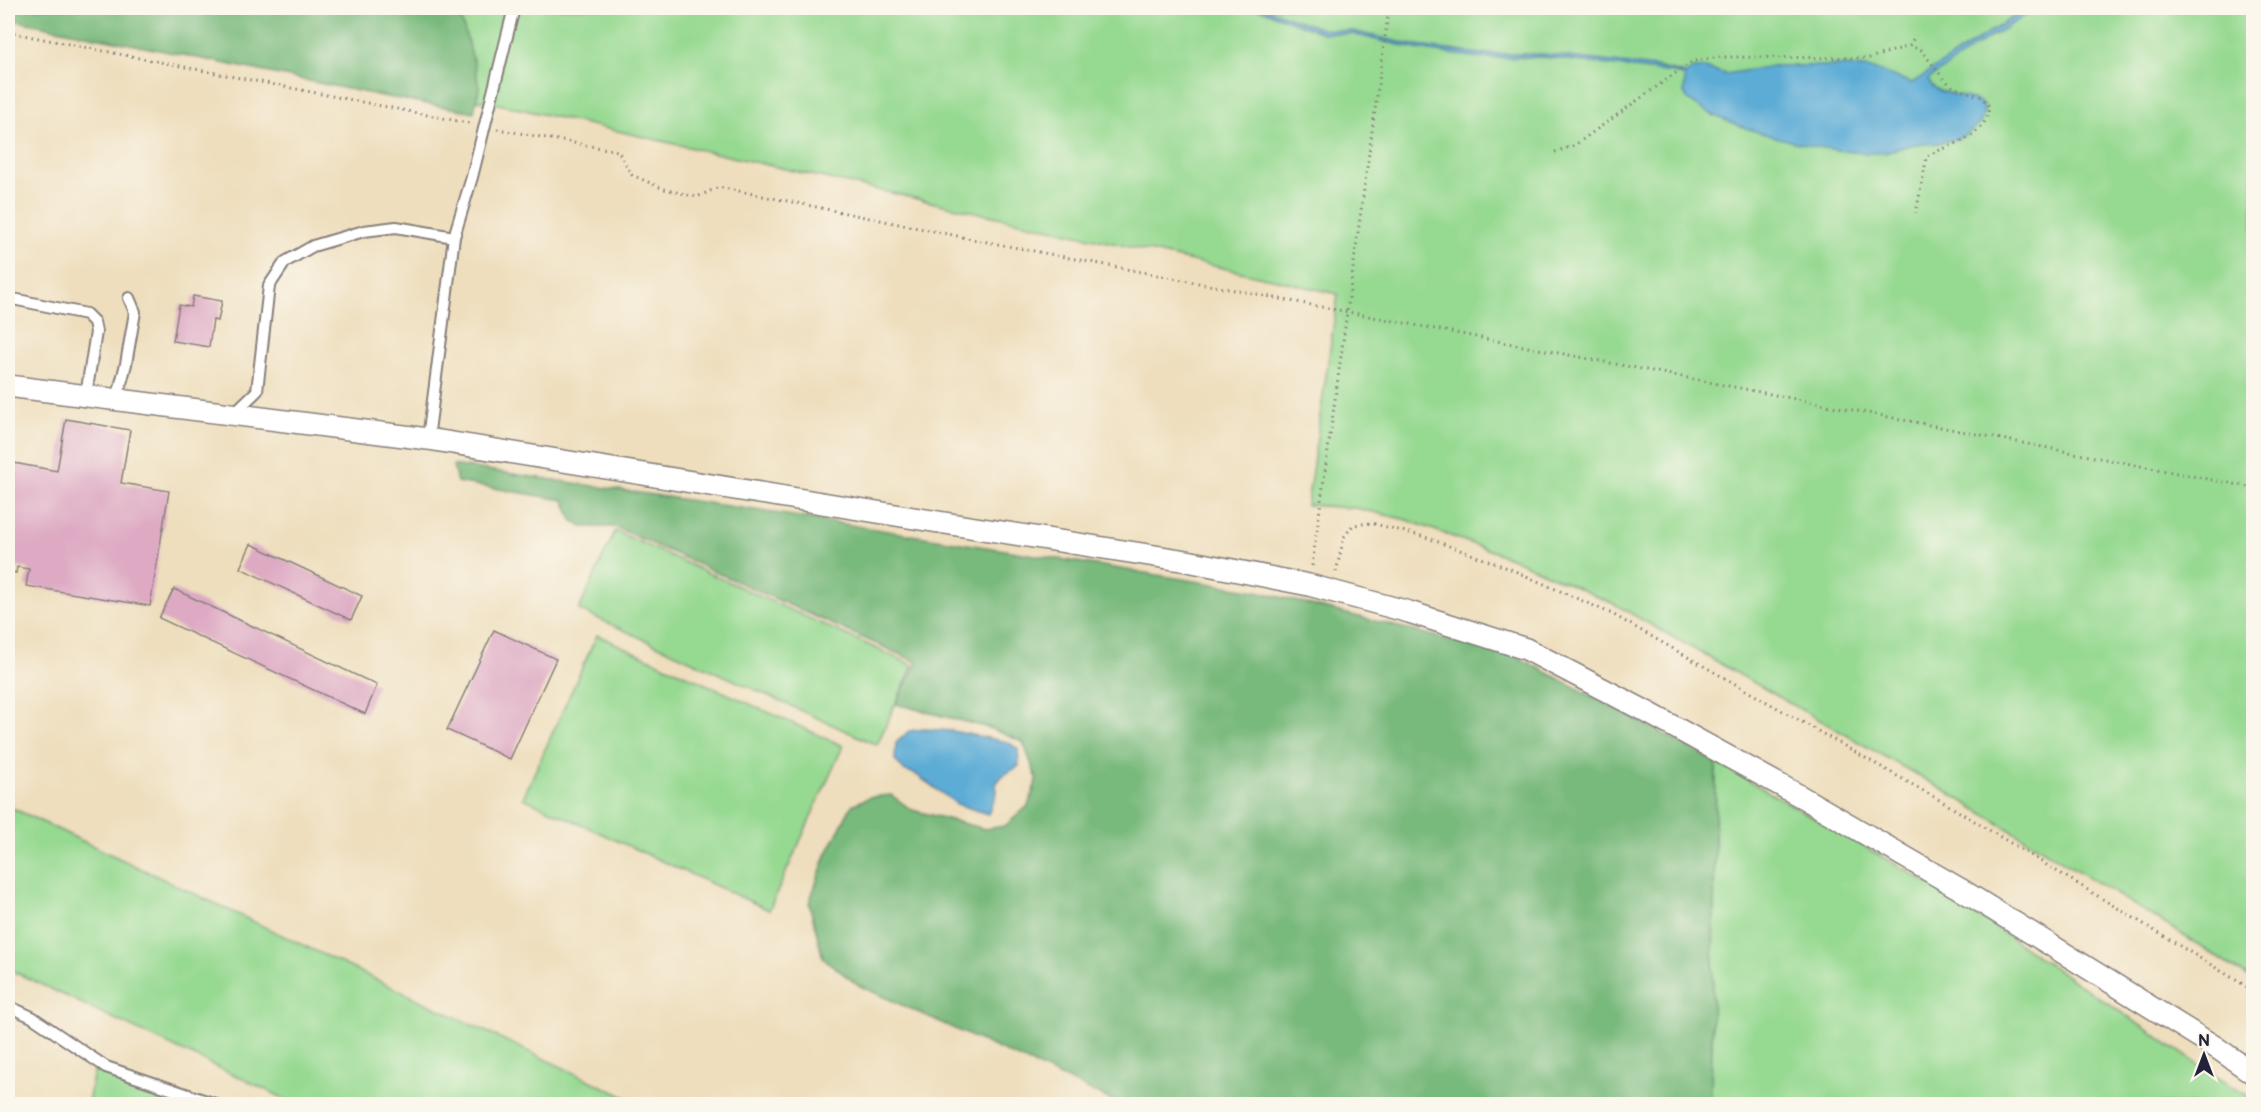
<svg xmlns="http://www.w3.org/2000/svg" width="2261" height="1112" viewBox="0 0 2261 1112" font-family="'Balsamiq Sans',sans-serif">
	<rect width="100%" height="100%" fill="#fbf7ec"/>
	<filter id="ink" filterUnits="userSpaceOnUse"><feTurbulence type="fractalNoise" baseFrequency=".0167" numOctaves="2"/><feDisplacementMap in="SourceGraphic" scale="12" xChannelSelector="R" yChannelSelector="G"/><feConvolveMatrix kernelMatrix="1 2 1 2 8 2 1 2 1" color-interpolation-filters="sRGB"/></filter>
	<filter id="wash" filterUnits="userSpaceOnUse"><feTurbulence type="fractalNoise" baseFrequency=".008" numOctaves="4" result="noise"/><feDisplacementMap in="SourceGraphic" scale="24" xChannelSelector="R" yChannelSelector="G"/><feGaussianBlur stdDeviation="1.35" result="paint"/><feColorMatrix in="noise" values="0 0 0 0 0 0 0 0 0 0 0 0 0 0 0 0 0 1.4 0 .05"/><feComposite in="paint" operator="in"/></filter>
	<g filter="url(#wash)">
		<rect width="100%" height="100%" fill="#eedebd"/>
		<path fill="#96d991" stroke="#5c7e66" stroke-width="1.5" d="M370 8H2253V980L2167 925 1949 793 1616 605 1511 558 1407 520 1356 508 1307 505 1338 294 498 104 404 87Z
			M615 531 913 665 877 745 579 610Z
			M597 635 843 746 769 910 523 798Z
			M1716 762 1930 884 2231 1086 2254 1099 2253 1104H1709L1711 1099Z
			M8 806 640 1104H296L8 969Z
			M94 1071 119 1077 199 1104H88Z"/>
		<path fill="#78b97b" stroke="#4d6e5b" stroke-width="1.5" d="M8 8H458L475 66 479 88 474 112 382 96 8 19Z
			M453 465 807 518 1256 591 1518 657 1716 762 1711 1099 1709 1104H1120L858 985 823 958 809 903 826 855 852 805 870 797 891 795 912 810 985 829 1005 826 1028 806 1037 779 1023 742 989 728 896 704 917 662 615 527H583L572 520 564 500 457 482Z"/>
		<path fill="#5bacd6" stroke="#3e6788" stroke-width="1.5" d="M1256 8H1265L1322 29 1352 31 1417 46 1480 54H1543L1656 67 1686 74 1694 68H1704L1726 74 1773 66H1846L1873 69 1912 83 2027 8H2037L1973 48 1928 80C1938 99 1970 92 1984 106 1984 111 1983 119 1980 123 1963 143 1935 144 1912 145 1901 146 1892 153 1881 153 1831 155 1726 130 1687 99L1684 92 1685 77 1674 73 1543 57 1480 58 1416 49 1352 34 1323 33Z
			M925 729 952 731 1008 742 1018 749 1019 766 1002 776 996 784 997 793 988 814 957 804 915 774 904 770 895 760 896 743 909 731Z"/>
		<g id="blocks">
			<path fill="#dda9c3" d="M193 296 222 301 218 321 213 320 209 347 173 341 179 305 191 307Z
				M66 419 130 430 121 483 169 491 150 606 26 586 29 569 17 567 16 573 8 571V462L57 471Z
				M251 544 362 596 351 620 240 568Z
				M174 589 377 685 365 714 159 618Z
				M494 630 556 659 510 759 447 730Z"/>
		</g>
	</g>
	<g filter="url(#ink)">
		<use href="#blocks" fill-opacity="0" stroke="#88807c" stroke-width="1.5"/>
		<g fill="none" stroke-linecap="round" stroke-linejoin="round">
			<g stroke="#88807c" stroke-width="14">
				<path id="service" d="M8 298 86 314 94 322 96 332 86 395
					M117 399 126 364 135 312 129 298
					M234 413 257 391 269 286 285 262 313 246 364 231 396 227 454 237
					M428 439 454 237 472 177 514 8
					M8 1006 32 1017 106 1067 215 1104"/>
			</g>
			<g stroke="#88807c" stroke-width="24">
				<path id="minor" d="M8 386 428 439 963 526 1187 561 1309 585 1409 612 1526 649 1645 711 1800 796 1960 889 2217 1048 2254 1074"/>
			</g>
			<path stroke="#88807c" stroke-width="3" stroke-dasharray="1.5 4.5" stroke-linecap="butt" d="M8 32 473 124
				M1910 46 1915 35
				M497 129 618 151 632 175 664 189 697 197 719 187 977 240 2254 488
				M1555 152 1575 145 1684 67 1693 61 1721 57 1869 58 1910 46 1921 50 1943 78 1953 87 1982 97 1989 106C1986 140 1951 143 1927 156L1916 213
				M1312 566 1389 8
				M1336 572 1344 537 1353 525 1371 523 1425 537 1508 568 1612 614 1943 802 2254 991"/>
			<use href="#service" stroke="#fff" stroke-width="10"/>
			<use href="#minor" stroke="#fff" stroke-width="21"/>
		</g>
	</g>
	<rect width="2261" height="1112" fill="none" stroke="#fbf7ec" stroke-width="30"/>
	<g transform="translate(2204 1055)" stroke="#fbf7ec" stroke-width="4.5" paint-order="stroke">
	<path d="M0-4.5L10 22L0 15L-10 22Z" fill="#22223b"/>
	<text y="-9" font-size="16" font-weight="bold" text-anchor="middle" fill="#22223b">N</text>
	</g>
</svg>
